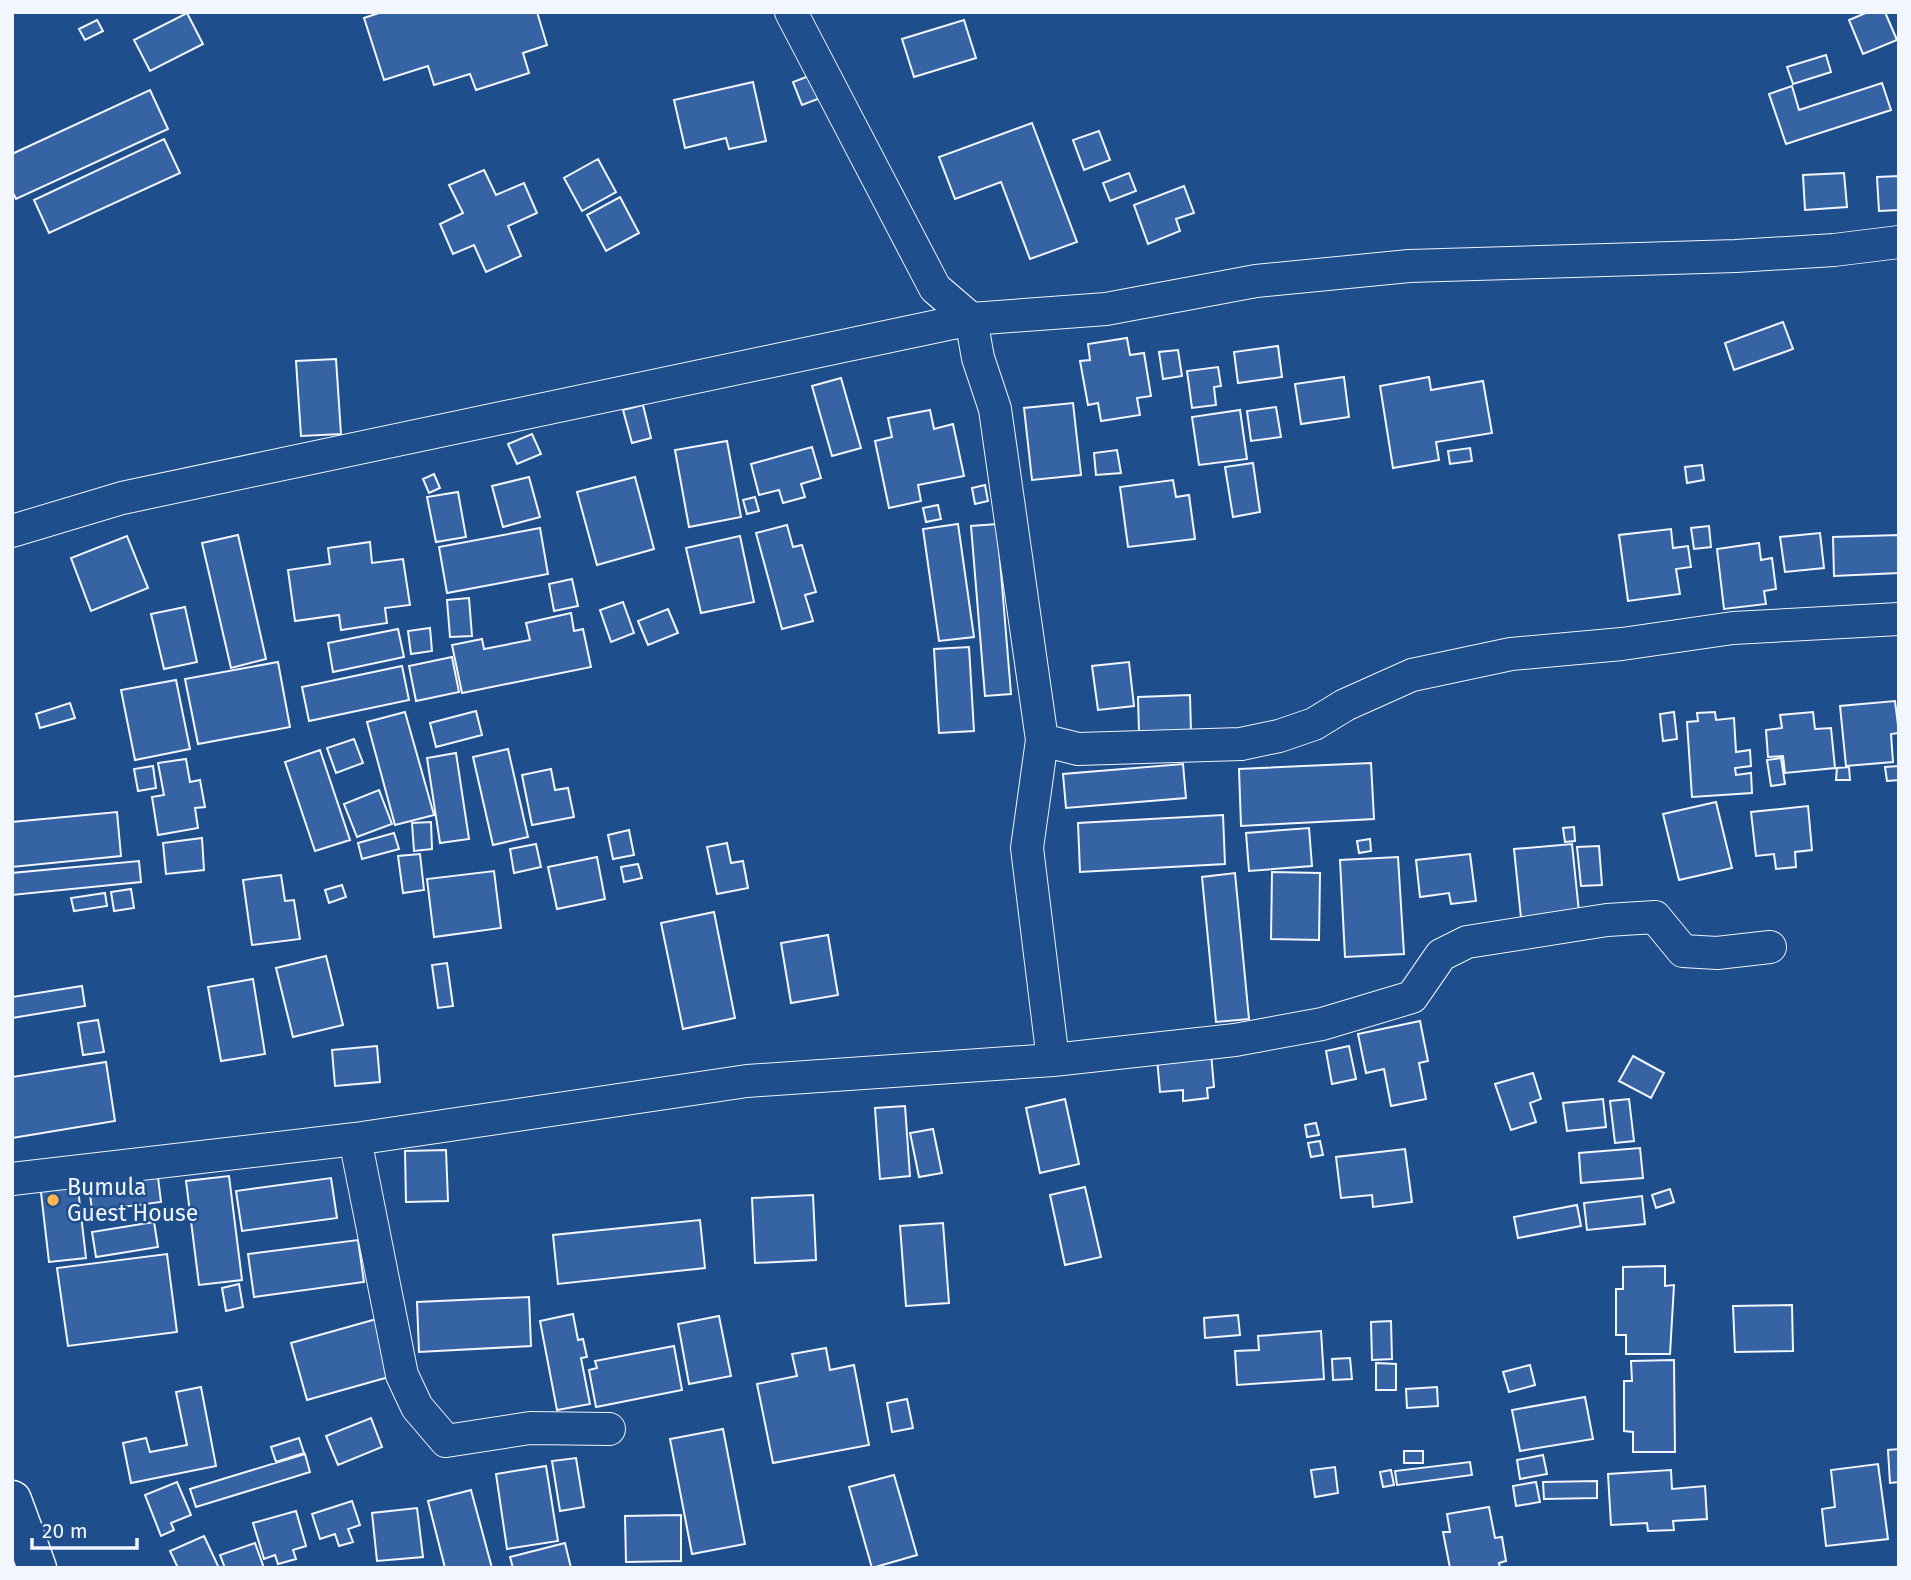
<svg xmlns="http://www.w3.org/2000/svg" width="1911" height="1580" viewBox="0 0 1911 1580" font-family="'Fira Sans',sans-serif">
	<rect width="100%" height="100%" fill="#1f4e8c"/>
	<path fill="#3563a3" stroke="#f2f6ff" stroke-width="2" d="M382 12H537L547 45 523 53 529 73 476 90 470 74 434 85 428 66 384 80 364 18Z
		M1868 12H1885L1897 40 1863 54 1849 20Z
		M187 13 203 44 150 71 134 40Z
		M97 20 103 31 85 40 79 29Z
		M964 20 976 58 914 77 902 39Z
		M1826 55 1831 72 1793 84 1787 67Z
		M814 74 823 97 802 105 793 82Z
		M753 82 766 141 729 149 726 138 685 148 674 100Z
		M1882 83 1891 110 1786 144 1769 94 1792 86 1799 110Z
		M150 90 168 129 16 199 12 191V154Z
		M1032 123 1077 242 1030 259 1001 182 955 199 939 157Z
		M1099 131 1110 160 1084 170 1073 140Z
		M164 139 180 173 49 233 34 200Z
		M598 159 616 192 582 211 564 178Z
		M484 170 496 195 524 183 537 213 508 226 521 256 486 272 474 245 453 254 440 224 463 213 449 185Z
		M1129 173 1136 191 1110 201 1103 183Z
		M1844 173 1847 207 1805 210 1803 175Z
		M1899 176V210L1879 211 1877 177Z
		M1184 186 1194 213 1176 219 1180 231 1148 244 1134 205Z
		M620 197 639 233 606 251 587 215Z
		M1783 322 1793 349 1734 370 1725 343Z
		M1127 338 1130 355 1144 353 1151 396 1137 398 1140 415 1101 421 1098 403 1088 405 1080 361 1090 360 1088 344Z
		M1278 346 1282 377 1238 383 1234 352Z
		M1178 350 1182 376 1163 379 1159 352Z
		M336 359 341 434 301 436 296 361Z
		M1218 367 1221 386 1214 387 1216 405 1192 408 1187 371Z
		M1344 377 1349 417 1301 424 1295 384Z
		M1429 377 1431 390 1483 381 1492 433 1436 442 1439 460 1393 468 1380 386Z
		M841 378 861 448 832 456 812 386Z
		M1073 403 1081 475 1032 480 1024 408Z
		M643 405 651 438 632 443 623 410Z
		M1276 407 1281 437 1251 441 1247 411Z
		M930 410 934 429 953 424 964 476 918 485 921 501 889 508 875 441 892 437 888 418Z
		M1240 410 1247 459 1199 465 1192 417Z
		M532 434 541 454 517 464 508 444Z
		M727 441 741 517 689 527 675 450Z
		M812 447 821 478 801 484 805 497 783 503 779 490 759 495 751 464Z
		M1470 448 1472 461 1450 464 1448 451Z
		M1117 450 1121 473 1096 475 1094 453Z
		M1253 463 1260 512 1233 517 1225 467Z
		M1702 465 1704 480 1687 483 1685 467Z
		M434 474 440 488 429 493 423 479Z
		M529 477 540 517 503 527 492 486Z
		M635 477 654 549 597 565 577 492Z
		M1173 480 1176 497 1189 495 1195 539 1128 547 1120 487Z
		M985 485 988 501 975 504 972 488Z
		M458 492 466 537 436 542 427 497Z
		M755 497 759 511 747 514 743 500Z
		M938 505 941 519 926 522 923 508Z
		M958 524 974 637 939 641 923 529Z
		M997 524 1011 694 985 696 971 526Z
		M787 525 793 547 802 545 816 592 805 595 813 621 782 629 756 533Z
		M1709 526 1711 547 1694 549 1691 528Z
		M540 528 548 574 447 593 439 547Z
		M1671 529 1673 548 1688 546 1691 567 1676 569 1680 594 1628 601 1619 535Z
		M1820 533 1824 568 1785 572 1780 537Z
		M238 535 266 659 231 668 202 543Z
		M1899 535V573L1834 576 1833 537Z
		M127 536 148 588 91 611 71 558Z
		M740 536 754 602 701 613 686 548Z
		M370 542 372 563 403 559 410 605 385 608 387 623 341 630 339 615 295 621 288 570 330 564 328 548Z
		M1759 543 1761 560 1772 558 1776 589 1764 591 1766 604 1724 609 1717 549Z
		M572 579 578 606 554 611 549 584Z
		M469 598 472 636 450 637 447 600Z
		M623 602 634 633 611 642 600 610Z
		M185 607 197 662 164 669 151 614Z
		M668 609 678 633 648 645 638 621Z
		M571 613 574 631 583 629 591 667 462 693 452 645 482 639 484 649 530 640 526 623Z
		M430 628 432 651 411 654 408 631Z
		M398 629 404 657 333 672 328 643Z
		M969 647 974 731 939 733 934 649Z
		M452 657 459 692 416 701 409 666Z
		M278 662 290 727 198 744 185 679Z
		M1129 662 1134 706 1098 710 1092 666Z
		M402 666 409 700 309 721 302 687Z
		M176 680 190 749 135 760 121 690Z
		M1190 695 1191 732 1139 733 1138 697Z
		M1895 701 1899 733 1891 734 1893 762 1846 766 1840 706Z
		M70 703 75 718 40 728 36 714Z
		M476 711 482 735 436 747 430 723Z
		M405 712 434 815 395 825 367 722Z
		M1674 712 1677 739 1663 741 1660 714Z
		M1715 712 1716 720 1734 718 1736 752 1750 750 1751 766 1735 768 1736 775 1751 773 1752 793 1692 797 1687 722 1698 721 1697 713Z
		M1813 712 1815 729 1831 728 1835 768 1785 773 1783 756 1768 757 1766 730 1782 728 1780 715Z
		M354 739 363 763 336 773 327 748Z
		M508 749 528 837 493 845 473 757Z
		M320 750 350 840 315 851 285 762Z
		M456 753 469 839 440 843 427 758Z
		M1781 758 1785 784 1771 786 1767 760Z
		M186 759 190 782 200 780 205 807 195 808 198 828 158 835 152 797 164 795 158 763Z
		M1371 763 1374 819 1241 826 1239 769Z
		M1183 764 1186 798 1066 808 1063 774Z
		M153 766 156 788 138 791 134 769Z
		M1899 766V780L1887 781 1885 767Z
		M1849 767 1850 780H1836L1837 768Z
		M551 769 555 790 568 788 574 817 532 825 522 775Z
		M379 790 392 824 357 837 344 804Z
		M1716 802 1732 868 1679 880 1663 814Z
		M1808 806 1812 850 1795 852 1796 867 1776 869 1774 854 1756 856 1751 812Z
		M117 812 121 856 12 867V822Z
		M1223 815 1225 864 1080 872 1078 823Z
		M431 822 432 849 414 851 412 823Z
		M1574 827 1575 841 1565 842 1563 828Z
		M1309 828 1312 866 1249 871 1246 833Z
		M629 830 634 855 613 859 608 835Z
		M394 833 399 849 362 859 358 843Z
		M202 838 204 870 166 874 163 843Z
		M1370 839 1371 851 1359 853 1357 841Z
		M727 843 731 863 743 861 748 888 717 894 707 847Z
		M536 844 541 867 514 873 510 849Z
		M1572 844 1579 912 1521 918 1514 849Z
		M1599 846 1602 885 1581 886 1577 847Z
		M420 854 424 890 403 893 398 856Z
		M1470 854 1476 901 1451 904 1449 893 1420 897 1416 860Z
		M597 857 605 899 557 909 548 867Z
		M1398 857 1404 954 1345 957 1340 860Z
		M139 861 141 882 12 895V873Z
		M638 864 642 878 624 882 621 867Z
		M494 871 501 928 434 937 427 879Z
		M1272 872 1320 873 1319 940 1271 939Z
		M1235 873 1249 1019 1216 1022 1202 877Z
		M281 875 285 901 294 900 300 939 252 945 243 880Z
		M342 885 346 897 329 903 325 890Z
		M131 889 134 908 114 911 111 892Z
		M105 893 107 906 74 911 71 898Z
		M714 912 735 1018 683 1029 661 923Z
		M828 935 838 995 791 1003 781 943Z
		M326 956 343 1025 293 1037 276 968Z
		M447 963 453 1006 438 1008 432 965Z
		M253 979 265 1054 221 1061 208 987Z
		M82 986 85 1006 12 1018V997Z
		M98 1020 104 1052 83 1055 78 1023Z
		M1420 1021 1428 1061 1419 1063 1426 1099 1391 1106 1384 1069 1366 1073 1358 1034Z
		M377 1046 380 1082 335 1086 332 1050Z
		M1349 1046 1356 1079 1332 1084 1326 1051Z
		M1211 1053 1214 1087 1207 1088 1208 1098 1183 1101V1090L1160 1092 1157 1058Z
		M1633 1056 1664 1073 1651 1098 1619 1081Z
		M106 1062 115 1121 12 1138V1077Z
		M1533 1073 1541 1099 1530 1103 1536 1122 1511 1130 1495 1084Z
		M1065 1099 1079 1164 1040 1173 1026 1108Z
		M1603 1099 1606 1127 1567 1131 1563 1103Z
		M1629 1099 1634 1141 1615 1143 1610 1101Z
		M905 1106 910 1176 880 1179 875 1108Z
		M1316 1123 1319 1135 1307 1137 1305 1125Z
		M933 1129 942 1173 919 1177 910 1133Z
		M1320 1141 1323 1155 1311 1157 1308 1143Z
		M1640 1148 1643 1178 1581 1183 1579 1153Z
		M1405 1149 1412 1202 1373 1207 1372 1195 1341 1198 1336 1157Z
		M446 1150 448 1201 406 1202 405 1151Z
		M157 1169 161 1202 92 1211 88 1177Z
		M229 1176 242 1280 199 1285 186 1181Z
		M331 1178 337 1218 242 1231 236 1191Z
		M77 1180 86 1258 49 1262 40 1184Z
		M1085 1187 1101 1257 1065 1265 1050 1195Z
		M1670 1189 1674 1202 1656 1208 1652 1195Z
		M813 1195 816 1260 755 1263 752 1198Z
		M1642 1196 1645 1224 1587 1230 1584 1203Z
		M1577 1205 1581 1226 1518 1238 1514 1217Z
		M700 1220 705 1268 558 1284 553 1235Z
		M154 1222 158 1247 96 1257 92 1232Z
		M943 1223 949 1303 906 1306 900 1226Z
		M358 1240 364 1282 254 1297 248 1254Z
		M167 1254 177 1332 68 1346 57 1268Z
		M1665 1266V1286L1674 1285 1670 1354H1626V1335H1616V1289H1623V1267Z
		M239 1284 243 1307 226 1311 222 1288Z
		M529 1297 531 1346 419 1352 417 1302Z
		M1792 1305 1793 1351 1735 1352 1733 1306Z
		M573 1314 578 1340 583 1339 587 1357 581 1358 590 1404 557 1410 540 1321Z
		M1238 1315 1240 1335 1205 1338 1204 1318Z
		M719 1316 731 1376 689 1384 678 1324Z
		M380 1318 396 1375 307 1400 291 1343Z
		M1391 1321 1392 1359 1372 1360 1371 1322Z
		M1321 1331 1324 1379 1237 1385 1235 1351 1259 1350 1258 1336Z
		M674 1346 682 1390 596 1407 589 1370 597 1368 595 1361Z
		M826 1348 830 1370 854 1365 869 1445 773 1463 757 1384 797 1376 792 1354Z
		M1350 1358 1352 1379 1333 1380 1332 1359Z
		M1674 1360 1675 1452H1633V1432L1624 1431V1381H1632L1631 1361Z
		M1376 1363 1396 1364V1390H1376Z
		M1530 1365 1535 1385 1509 1392 1503 1372Z
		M201 1387 216 1466 131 1483 123 1443 146 1438 150 1452 187 1445 176 1392Z
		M1437 1387 1438 1406 1407 1408 1406 1389Z
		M1585 1397 1593 1439 1520 1451 1512 1410Z
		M907 1399 913 1428 892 1432 887 1403Z
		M371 1418 382 1447 338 1465 326 1436Z
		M723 1429 745 1544 692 1554 670 1439Z
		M299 1438 304 1453 276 1462 271 1447Z
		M1899 1449V1482L1890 1483 1888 1450Z
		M1404 1451H1423V1463H1404Z
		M305 1454 310 1472 196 1507 190 1489Z
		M1543 1455 1547 1474 1520 1479 1517 1460Z
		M576 1458 584 1507 560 1511 552 1461Z
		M1470 1462 1472 1475 1397 1485 1395 1471Z
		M1878 1464 1888 1539 1826 1546 1822 1509 1835 1507 1831 1470Z
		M546 1466 558 1541 507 1549 496 1474Z
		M1335 1467 1338 1493 1315 1497 1311 1470Z
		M1391 1470 1394 1485 1383 1487 1380 1472Z
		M1671 1470 1672 1489 1705 1486 1707 1519 1673 1521 1674 1530 1648 1531 1647 1523 1611 1525 1608 1474Z
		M894 1475 917 1555 872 1568 849 1487Z
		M1597 1481V1498L1544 1499 1543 1482Z
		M177 1482 191 1515 171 1523 174 1530 161 1536 145 1495Z
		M1536 1482 1540 1502 1516 1506 1513 1486Z
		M471 1490 492 1568H445L428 1501Z
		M352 1501 360 1525 348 1529 353 1542 339 1546 335 1534 320 1539 312 1514Z
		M1489 1507 1495 1538 1502 1537 1506 1561 1499 1563 1500 1568H1450L1443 1532H1450L1447 1514Z
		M417 1508 423 1557 377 1561 372 1513Z
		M296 1511 306 1546 293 1550 296 1559 278 1564 275 1555 264 1559 253 1523Z
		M681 1515V1561L626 1562 625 1516Z
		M204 1536 219 1568H178L170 1551Z
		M255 1543 264 1568H225L220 1555Z
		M565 1543 571 1568H513L510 1557Z"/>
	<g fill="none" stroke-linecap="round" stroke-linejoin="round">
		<g stroke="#f2f6ff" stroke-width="34">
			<path id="minor" d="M12 531 122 498 971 319 1106 309 1256 281 1409 266 1736 256 1834 250 1899 242
				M1042 740 1078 749 1241 744 1279 736 1314 724 1345 705 1412 675 1511 654 1622 644 1733 628 1899 619
				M1053 1060 1235 1040 1322 1024 1412 997 1441 955 1467 942 1607 920 1655 917 1683 951 1717 953 1770 947
				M355 1139 402 1375 417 1407 446 1441 530 1428 609 1429
				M12 1179 355 1139 747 1081 1053 1060 1027 848 1042 740 995 409 978 358 971 319 935 288 791 12"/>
		</g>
		<g stroke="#f2f6ff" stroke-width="41">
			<path id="primary" d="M12 1500 37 1568"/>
		</g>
		<use href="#minor" stroke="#1f4e8c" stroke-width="32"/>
		<use href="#primary" stroke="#1f4e8c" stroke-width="38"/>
	</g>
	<circle fill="#ffb74d" stroke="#1f4e8c" stroke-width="2.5" cx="53" cy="1200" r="7"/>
	<g text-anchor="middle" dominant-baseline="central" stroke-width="5" stroke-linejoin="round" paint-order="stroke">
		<g font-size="23" fill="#f2f6ff" stroke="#1f4e8c" text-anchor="start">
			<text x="67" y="1187">Bumula<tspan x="67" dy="26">Guest House</tspan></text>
		</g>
	</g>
	<rect width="1911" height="1580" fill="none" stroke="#f2f6ff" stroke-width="28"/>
	<path d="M32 1538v10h105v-10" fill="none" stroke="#f2f6ff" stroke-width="3.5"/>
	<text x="42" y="1538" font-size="21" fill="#f2f6ff" stroke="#1f4e8c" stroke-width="5" paint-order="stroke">20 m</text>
</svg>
